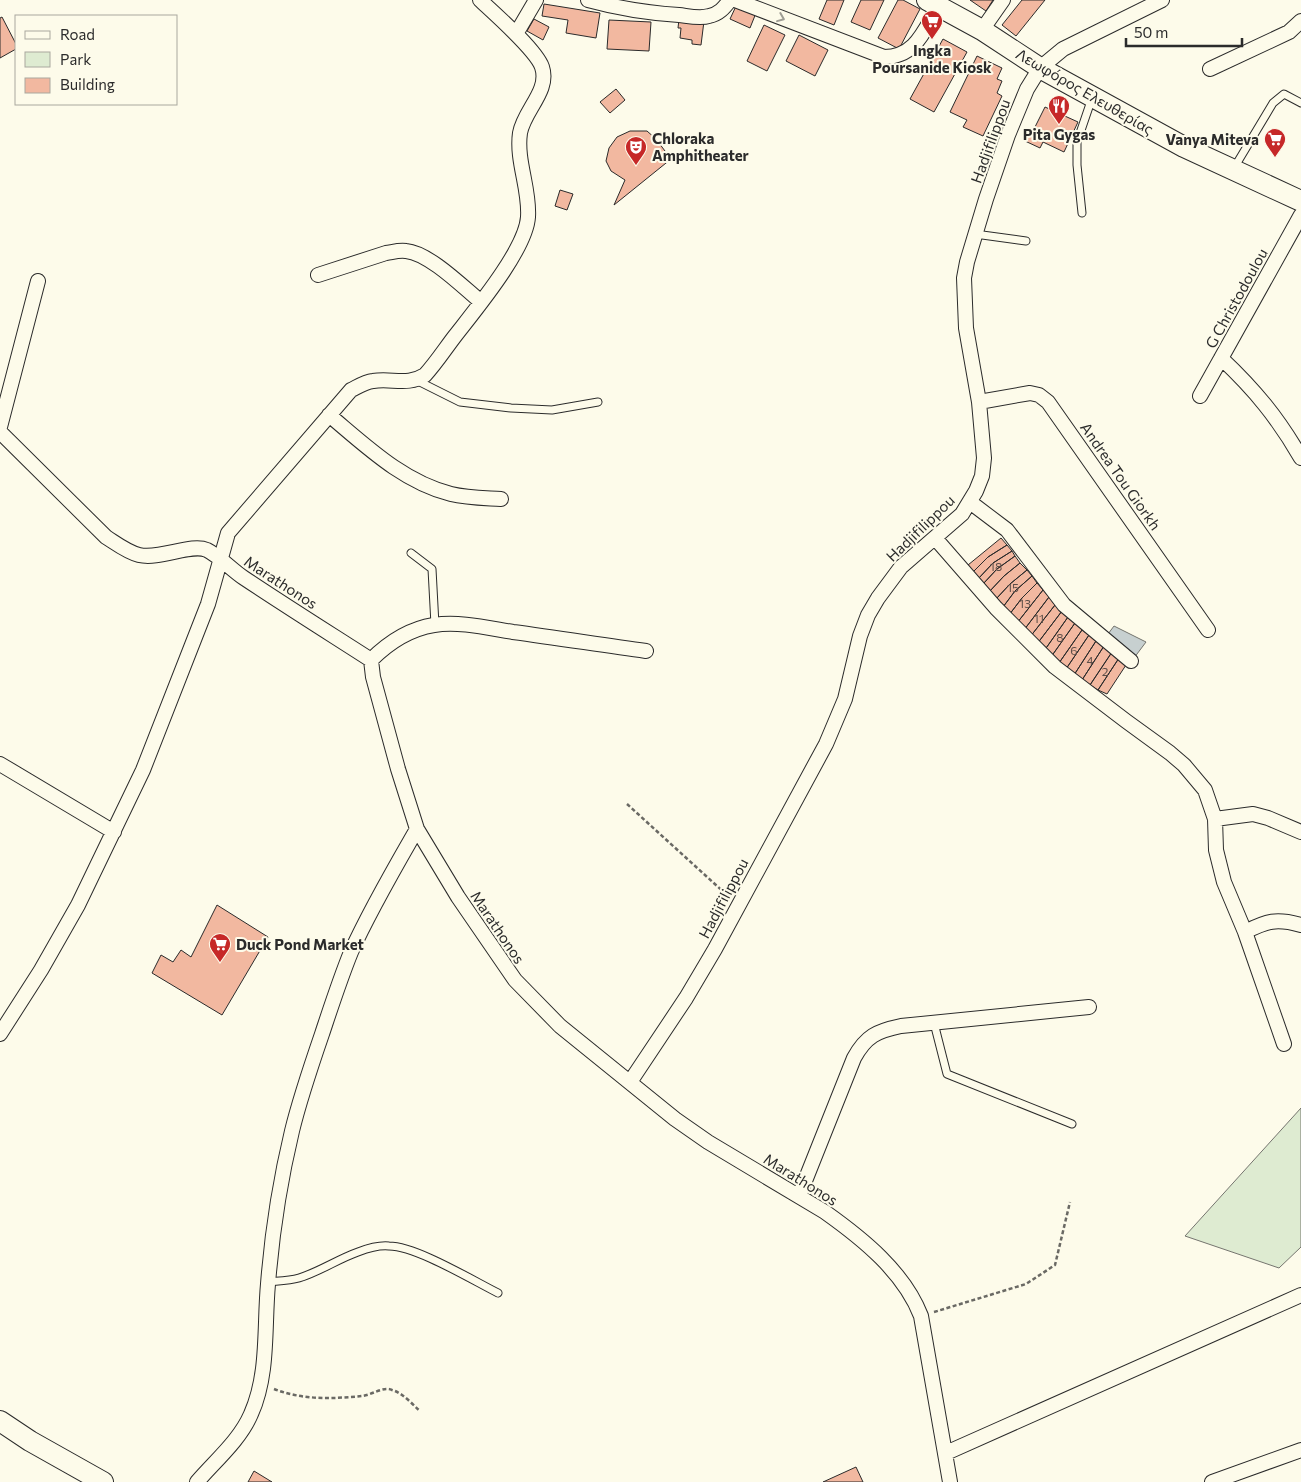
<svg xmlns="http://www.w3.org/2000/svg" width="1301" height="1482" viewBox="0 0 1301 1482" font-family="Commissioner,sans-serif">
	<rect width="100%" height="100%" fill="#fdfbea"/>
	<path fill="#deebd1" stroke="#74746e" d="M1301 1108V1247L1279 1268 1185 1236Z"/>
	<path fill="#c7d0d0" stroke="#74746e" d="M1114 626 1146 642 1134 658 1108 634Z"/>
	<path fill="#f2b8a0" stroke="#2b2b2b" d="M827 0H844L834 25 819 19Z
		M861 0H884L870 30 851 22Z
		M898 0H903L920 9 899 49 878 38Z
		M970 0H993L986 11Z
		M1022 0H1045L1016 36 1002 25Z
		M544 4 600 13 596 38 566 33 568 20 542 16Z
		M737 4 756 13 750 28 730 19Z
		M2 17 16 44V49L0 58V18Z
		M534 19 549 27 543 40 527 31Z
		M679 19 704 21 701 45 692 44V40L680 38 681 28H678Z
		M609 20 651 22 649 51 607 49Z
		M764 25 785 35 767 71 747 61Z
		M799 35 828 50 815 76 786 61Z
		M943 39 967 52 934 112 910 99Z
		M977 56 1002 68 997 79 1002 81 997 93 1002 96 983 136 963 127 967 120 950 112Z
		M616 89 625 100 610 113 600 102Z
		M1045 107 1078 122 1064 152 1043 142 1040 148 1025 141 1031 130 1033 131Z
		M630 131H647L656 139 671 159 614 205 625 180 611 171 606 161 609 148 617 137Z
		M560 190 573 194 567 210 555 206Z
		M1001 538 1007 545 988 557 973 572 968 565Z
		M1007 545 1012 551 993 563 978 579 973 572 988 557Z
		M1012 551 1015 556 997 569 983 584 978 579 993 563Z
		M1015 556 1020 563 1004 576 989 592 983 584 997 569Z
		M1020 563 1027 570 1010 584 996 599 989 592 1004 576Z
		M1027 570 1032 576 1015 591 1003 607 996 599 1010 584Z
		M1032 576 1037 583 1022 598 1009 615 1003 607 1015 591Z
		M1037 583 1043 590 1017 623 1009 615 1022 598Z
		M1043 590 1049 597 1024 630 1017 623Z
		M1049 597 1055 605 1030 637 1024 630Z
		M1055 605 1062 611 1037 644 1030 637Z
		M1062 611 1068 617 1044 651 1037 644Z
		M1068 617 1075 623 1051 657 1044 651Z
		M1075 623 1082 630 1059 663 1051 657Z
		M1082 630 1089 635 1066 669 1059 663Z
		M1089 635 1096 641 1074 675 1066 669Z
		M1096 641 1104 646 1082 680 1074 675Z
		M1104 646 1112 652 1090 685 1082 680Z
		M1112 652 1119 658 1098 690 1090 685Z
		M1119 658 1126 665 1107 694 1098 690Z
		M217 905 268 937 222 1015 152 973 161 955 173 962 181 950 191 957Z
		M856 1467 863 1482H823Z
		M254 1471 272 1482H248Z"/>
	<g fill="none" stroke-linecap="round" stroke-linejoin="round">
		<g stroke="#2b2b2b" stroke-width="9">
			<path id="lane" d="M1234 168 1273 103 1284 94 1301 103
				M1082 213 1077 165V142L1092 98
				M975 234 1026 241
				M416 380 460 402 511 408 552 410 598 402
				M411 553 432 569 435 625
				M934 1023 947 1074 1072 1124
				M268 1282C278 1281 289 1281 299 1278 319 1272 338 1259 358 1252 366 1249 380 1245 389 1246 416 1246 472 1280 498 1293"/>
		</g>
		<g stroke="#2b2b2b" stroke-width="16">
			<path id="street" d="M588 0C617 8 648 13 679 15 688 16 700 19 709 16 719 14 724 8 730 0
				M735 0 884 57C916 57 924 30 939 6
				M982 30 1003 0
				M516 34 536 0
				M1210 69 1289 32 1301 21
				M318 275 386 253C393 252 399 250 406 251 429 253 463 287 481 302
				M1221 358C1255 390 1278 418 1301 458
				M1200 396 1301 215
				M979 402 1030 393 1039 395 1048 402 1208 630
				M329 415C366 446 403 482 451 494 467 498 485 498 501 499
				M0 427 38 281
				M0 432 106 537C117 544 127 552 139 555 160 560 191 543 207 550 219 556 232 570 244 578 286 606 329 633 371 660L373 677 398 769 417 829 458 897 515 980 560 1026 675 1119 708 1142 825 1212C863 1239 904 1272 921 1316L950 1482
				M970 502 1007 530 1064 605 1131 661
				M935 538 996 608 1055 667 1126 721 1170 753 1184 765 1205 790 1215 819 1216 850 1224 882 1245 932 1284 1044
				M371 660C388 643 409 629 434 625 459 621 488 628 513 632 558 638 602 645 646 651
				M0 764 114 832
				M1215 819 1253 814 1268 818 1301 832
				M1245 932C1267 921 1276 918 1301 925
				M0 1034 41 970 78 905 143 770 208 604 228 533 351 390C359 386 365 382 373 381 392 378 408 386 425 375 436 363 445 349 455 336 476 309 526 249 528 217 530 189 516 161 520 133 524 110 550 91 542 67 536 50 495 14 480 0
				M630 1082 686 998 715 949 826 744 845 699 860 636 868 615 878 598 901 567 962 514 976 491 982 476 984 458 979 402 966 328 964 278 967 262 986 199 1008 135 1027 89 1040 68 1063 49 1162 0
				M799 1196 854 1058C866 1036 877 1031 901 1026L1089 1007
				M946 1453 1301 1295
				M197 1482C215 1461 240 1440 251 1414 269 1374 264 1327 268 1284 272 1233 280 1181 292 1131 300 1098 311 1066 322 1034 331 1007 340 979 351 952 370 910 394 869 417 829
				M1212 1482 1301 1450"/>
		</g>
		<g stroke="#2b2b2b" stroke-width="22">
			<path id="secondary" d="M927 0 982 30 1040 68 1184 147 1301 201
				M0 1421 30 1441 103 1482"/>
		</g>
		<path stroke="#6a6964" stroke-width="2.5" stroke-dasharray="4 2.5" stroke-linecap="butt" d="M627 804 728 896
			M934 1312 1026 1284 1055 1265 1070 1202
			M274 1389C302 1400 333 1399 362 1396 372 1395 383 1386 392 1390 403 1393 412 1404 420 1411"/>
		<use href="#lane" stroke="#fdfbea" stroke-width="7"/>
		<use href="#street" stroke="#fdfbea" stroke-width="14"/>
		<use href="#secondary" stroke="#fdfbea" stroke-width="20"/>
	</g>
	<defs><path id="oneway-chevron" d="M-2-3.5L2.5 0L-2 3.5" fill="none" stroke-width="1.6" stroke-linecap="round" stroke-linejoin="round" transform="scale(1.25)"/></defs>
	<use stroke="#9e9d94" href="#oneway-chevron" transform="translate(781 18) rotate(22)"/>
	<defs>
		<g id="supermarket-pin" transform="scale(1.125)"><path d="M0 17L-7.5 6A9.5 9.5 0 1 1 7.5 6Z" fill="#c62828" stroke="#fdfbea"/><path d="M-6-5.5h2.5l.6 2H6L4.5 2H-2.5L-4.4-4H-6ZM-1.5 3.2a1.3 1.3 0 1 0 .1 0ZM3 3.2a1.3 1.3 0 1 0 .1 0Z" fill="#fff"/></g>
		<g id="restaurant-pin" transform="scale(1.125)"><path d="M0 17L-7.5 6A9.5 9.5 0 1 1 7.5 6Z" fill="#c62828" stroke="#fdfbea"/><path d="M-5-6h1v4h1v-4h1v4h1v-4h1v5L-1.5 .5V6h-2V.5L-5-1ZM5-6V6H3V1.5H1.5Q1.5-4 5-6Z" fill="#fff"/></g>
		<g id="theatre-pin" transform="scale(1.125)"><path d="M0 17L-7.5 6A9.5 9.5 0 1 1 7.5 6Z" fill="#c62828" stroke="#fdfbea"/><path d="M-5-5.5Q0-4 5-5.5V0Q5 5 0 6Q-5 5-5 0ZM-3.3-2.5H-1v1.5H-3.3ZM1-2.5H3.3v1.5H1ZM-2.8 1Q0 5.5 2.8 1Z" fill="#fff"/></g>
	</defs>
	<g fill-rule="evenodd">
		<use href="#supermarket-pin" x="932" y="21"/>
		<use href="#restaurant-pin" x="1059" y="106"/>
		<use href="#supermarket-pin" x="1275" y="139"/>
		<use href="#theatre-pin" x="636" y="147"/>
		<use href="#supermarket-pin" x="220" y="944"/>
	</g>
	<g text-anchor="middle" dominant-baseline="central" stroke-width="4" stroke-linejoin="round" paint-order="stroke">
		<g font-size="12" fill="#5d4e48">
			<text x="996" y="566">18</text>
			<text x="1013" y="587">15</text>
			<text x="1025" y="603">13</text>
			<text x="1039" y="618">11</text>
			<text x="1060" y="637">8</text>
			<text x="1074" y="650">6</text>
			<text x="1090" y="660">4</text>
			<text x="1105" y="671">2</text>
		</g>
		<g font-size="15" font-weight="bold" fill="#2b2b2b" stroke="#fdfbea">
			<text x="932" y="50">Ingka<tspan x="932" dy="17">Poursanide Kiosk</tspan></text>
			<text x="1059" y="134">Pita Gygas</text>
			<text x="652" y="138" text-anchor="start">Chloraka<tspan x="652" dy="17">Amphitheater</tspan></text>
			<text x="1259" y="139" text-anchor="end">Vanya Miteva</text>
			<text x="236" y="944" text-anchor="start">Duck Pond Market</text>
		</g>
		<g font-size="15" fill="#2b2b2b" stroke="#fdfbea">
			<text transform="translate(1085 91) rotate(30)">Λεωφόρος Ελευθερίας</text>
			<text transform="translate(990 141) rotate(-70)">Hadjifilippou</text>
			<text transform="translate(1236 298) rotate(-61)">G Christodoulou</text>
			<text transform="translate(1121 476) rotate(55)">Andrea Tou Giorkh</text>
			<text transform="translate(920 528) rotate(-44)">Hadjifilippou</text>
			<text transform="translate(281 582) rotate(33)">Marathonos</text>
			<text transform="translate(723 898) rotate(-62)">Hadjifilippou</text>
			<text transform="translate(498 927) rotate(56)">Marathonos</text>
			<text transform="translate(801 1179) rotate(32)">Marathonos</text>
		</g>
	</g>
	<rect x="15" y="15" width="162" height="90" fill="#fdfbea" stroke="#a9a89e"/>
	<rect x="25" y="31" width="25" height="8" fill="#fdfbea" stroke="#a9a89e"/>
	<text x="60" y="40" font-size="15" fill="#2b2b2b">Road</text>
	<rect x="25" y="52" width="25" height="15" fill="#deebd1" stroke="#a9a89e"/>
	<text x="60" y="65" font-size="15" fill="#2b2b2b">Park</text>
	<rect x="25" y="78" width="25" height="15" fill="#f2b8a0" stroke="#a9a89e"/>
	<text x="60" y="90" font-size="15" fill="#2b2b2b">Building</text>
	<path d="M1126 38v8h116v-8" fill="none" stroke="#2b2b2b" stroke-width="2.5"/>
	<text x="1134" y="38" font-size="15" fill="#2b2b2b" stroke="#fdfbea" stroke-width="4" paint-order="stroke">50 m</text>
</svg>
